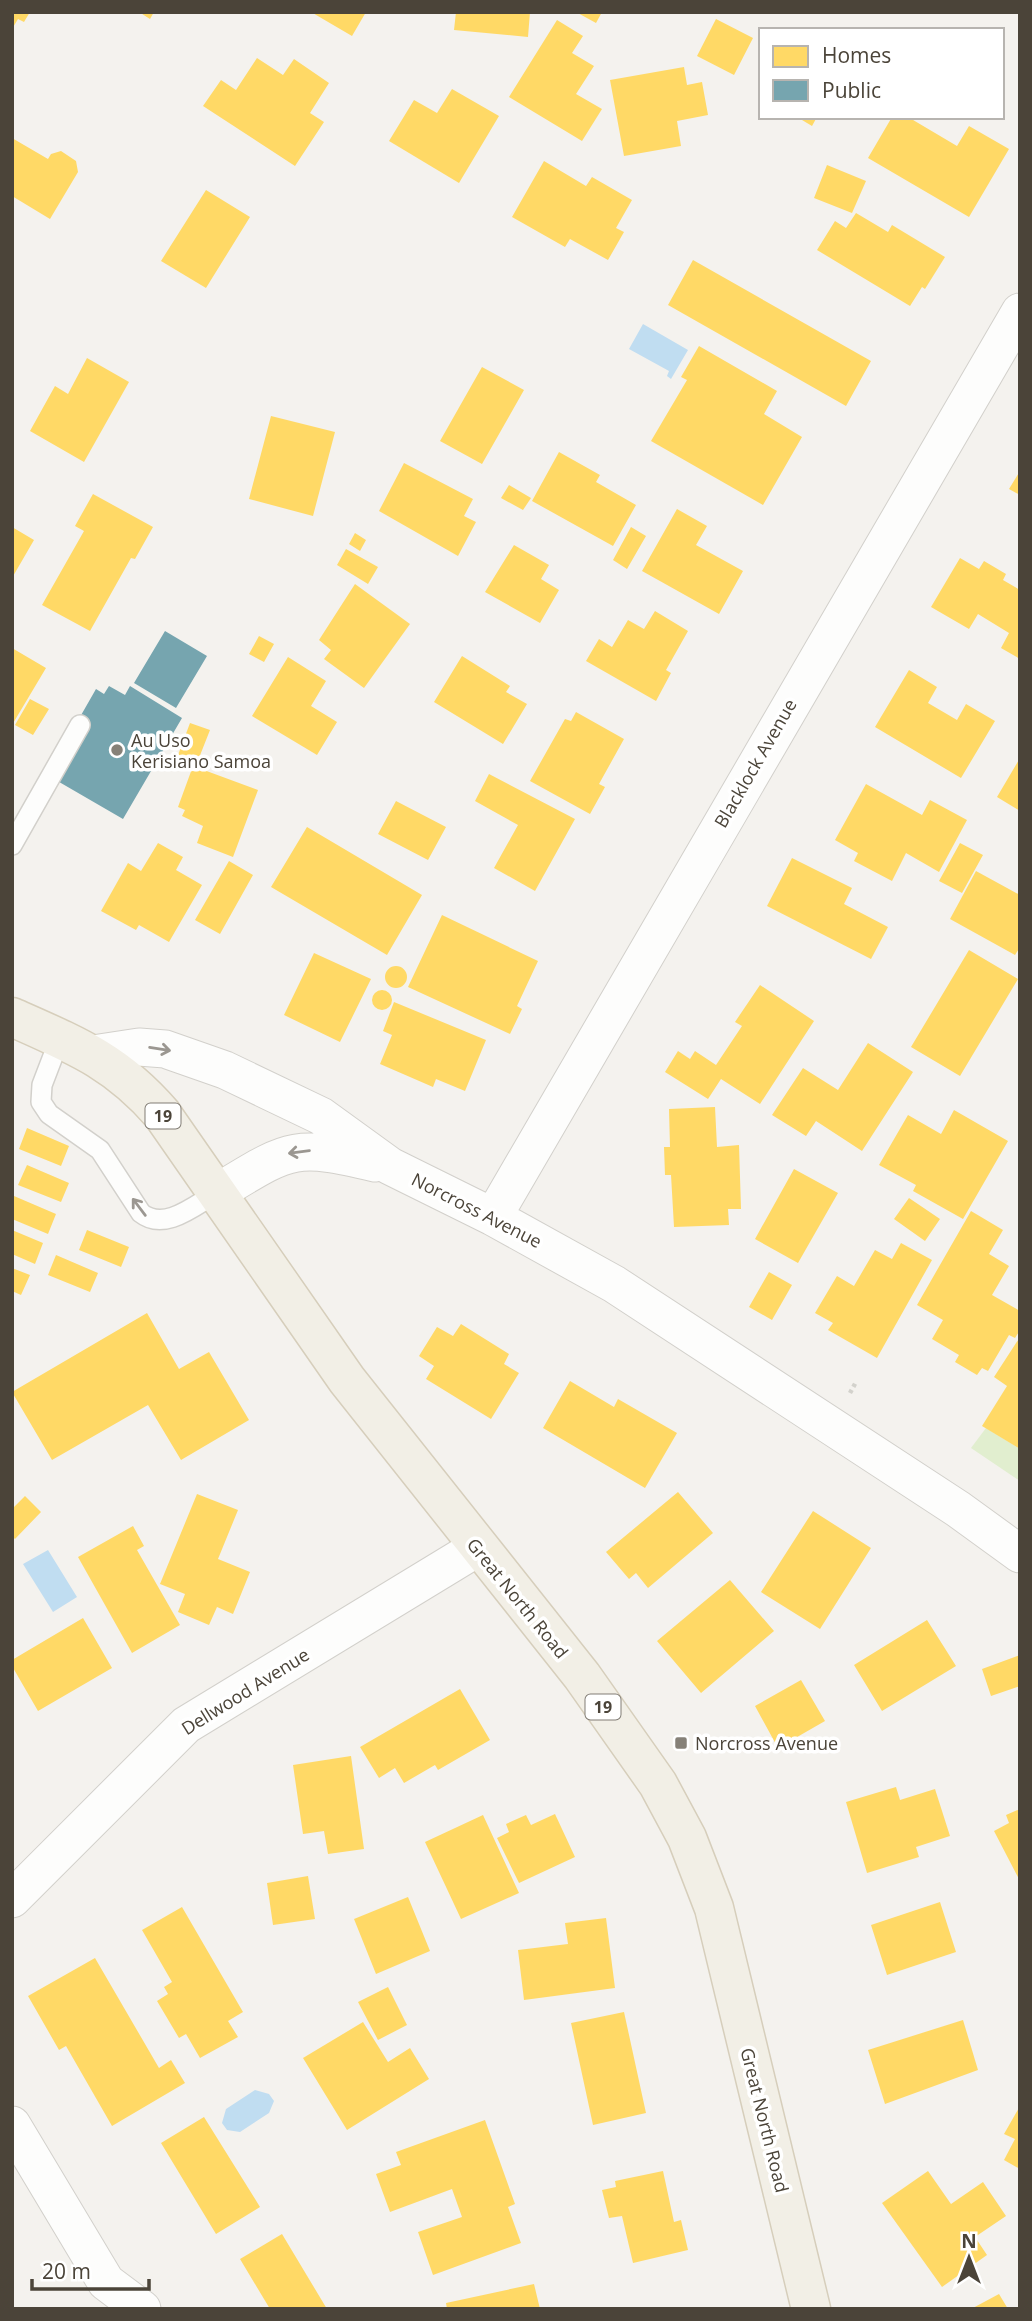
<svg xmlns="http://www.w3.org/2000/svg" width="1032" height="2321" viewBox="0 0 1032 2321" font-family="'Open Sans',sans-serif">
	<rect width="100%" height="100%" fill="#f4f2ee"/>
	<path fill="#e1eecf" d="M986 1428 1020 1449V1481L971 1448Z"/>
	<path fill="#c0ddf1" d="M643 324 688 350 671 379 667 376 669 371 629 349Z
		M48 1550 77 1597 53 1612 23 1564Z
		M255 2090 269 2094 274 2101 269 2113 240 2132 227 2130 222 2123 226 2109Z"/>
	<path fill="#ffd966" d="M12 12H30L24 22 18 19 12 29Z
		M139 12H154L150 19Z
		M311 12H366L352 36Z
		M456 12H530L528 37 454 30Z
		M576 12H602L596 23Z
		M716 19 753 38 734 75 697 56Z
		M557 20 583 36 572 53 594 66 576 94 602 109 582 141 509 97Z
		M257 58 283 75 294 59 329 83 310 113 324 122 295 166 203 106 221 80 236 90Z
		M684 67 687 85 702 82 708 115 677 121 681 146 624 156 610 80Z
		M452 89 499 116 459 183 389 141 414 100 437 113Z
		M797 117H817L812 126Z
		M892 117H908L957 146 969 126 1009 149 969 217 868 158Z
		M12 138 48 159 51 154 61 151 76 161 78 172 50 219 12 196Z
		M544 161 586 186 592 177 632 200 616 228 624 232 608 260 570 239 565 247 512 217Z
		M827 165 866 181 852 213 814 198Z
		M206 190 250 217 206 288 161 261Z
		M856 213 888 232 892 225 945 257 925 289 922 287 910 306 817 250 835 221 846 228Z
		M693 260 871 361 846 406 668 305Z
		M699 346 777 391 764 414 802 437 763 505 651 441 687 380 681 377Z
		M87 358 129 382 84 462 30 431 55 386 68 394Z
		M482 367 524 390 482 464 440 441Z
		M271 416 335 432 313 516 249 499Z
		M559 452 600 475 596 482 636 505 613 546 532 501Z
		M404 463 473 499 464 516 476 522 458 556 379 511Z
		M1020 471V495L1009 489Z
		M509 485 531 498 523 510 501 498Z
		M93 494 153 527 135 559 131 558 90 631 42 605 84 531 75 526Z
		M677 509 707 526 696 545 743 571 719 614 642 571Z
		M12 527 34 540 12 578Z
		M631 527 646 536 627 569 613 560Z
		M355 533 366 540 360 551 349 544Z
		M514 545 549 565 541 579 559 590 540 623 485 592Z
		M346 549 378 567 368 584 337 565Z
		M960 558 979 569 984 561 1006 574 1003 580 1020 590V659L1001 648 1009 633 978 614 969 629 931 607Z
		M355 584 410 624 364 688 324 659 331 650 319 640Z
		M655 611 688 631 666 670 671 673 656 701 586 661 599 639 612 647 628 620 644 629Z
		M259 636 274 644 264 662 249 654Z
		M12 648 46 668 12 725Z
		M462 656 510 686 506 692 527 704 503 744 434 702Z
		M288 657 326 681 311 706 337 722 317 755 252 716Z
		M909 670 937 687 928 703 957 720 966 704 995 721 961 778 875 727Z
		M30 699 49 709 33 735 15 725Z
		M576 712 624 739 599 784 605 787 590 814 530 781 565 719 571 721Z
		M190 723 210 730 197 763 178 755Z
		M1020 758V811L997 797Z
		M193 766 258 790 233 857 197 843 203 826 182 816 185 810 178 807Z
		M489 774 575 819 535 891 494 868 518 825 475 801Z
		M866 784 922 815 930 800 967 820 939 872 906 853 892 881 854 861 858 853 835 840Z
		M396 801 446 827 428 860 378 834Z
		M307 827 422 895 387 955 271 887Z
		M158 843 183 857 176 870 202 885 169 942 139 925 136 930 101 911 128 863 141 871Z
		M960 843 983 855 962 893 939 881Z
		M792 858 852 888 844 904 888 927 871 959 767 906Z
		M229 861 253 875 220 934 195 920Z
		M976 871 1020 895V947L1015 955 950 919Z
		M442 915 538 961 517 1006 522 1009 510 1034 408 987Z
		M969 950 1018 979 960 1076 911 1047Z
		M314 953 371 979 340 1042 284 1015Z
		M385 977a11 11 0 1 1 22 0a11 11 0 1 1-22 0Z
		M760 985 814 1021 760 1104 721 1079 708 1099 665 1072 678 1051 690 1059 695 1051 716 1065 742 1026 735 1022Z
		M372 1000a10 10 0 1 1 20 0a10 10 0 1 1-20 0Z
		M394 1002 486 1040 465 1091 436 1079 433 1087 380 1064 392 1035 383 1031Z
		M868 1043 913 1072 862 1151 816 1121 806 1136 772 1115 803 1068 838 1090Z
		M715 1107 717 1147 739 1145 741 1209H728L729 1225 674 1227 671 1175H665L664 1147H670L669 1109Z
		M954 1110 1008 1141 963 1219 913 1191 916 1185 879 1165 908 1115 941 1134Z
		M27 1128 69 1146 61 1166 19 1149Z
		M27 1165 69 1183 61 1202 18 1185Z
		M794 1169 838 1193 798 1263 755 1239Z
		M14 1196 56 1214 48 1234 12 1219Z
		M909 1198 940 1219 925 1241 894 1219Z
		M971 1211 1003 1230 989 1254 1009 1266 992 1295 1020 1311V1330L1015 1338 1009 1335 988 1371 982 1368 977 1375 955 1362 959 1355 932 1339 943 1320 917 1305Z
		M12 1230 43 1243 35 1264 12 1254Z
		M87 1230 129 1247 121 1267 79 1250Z
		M901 1243 932 1260 877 1358 828 1330 833 1323 815 1313 837 1276 854 1286 875 1250 892 1259Z
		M56 1255 98 1273 90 1292 48 1275Z
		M12 1268 30 1275 21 1295 12 1291Z
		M769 1272 792 1285 772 1320 749 1307Z
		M147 1313 179 1369 209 1352 249 1420 181 1460 148 1405 52 1460 12 1392Z
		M461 1324 509 1354 504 1364 519 1373 491 1419 426 1379 434 1366 419 1356 437 1327 453 1336Z
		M1020 1337V1449L982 1426 1007 1386 994 1377Z
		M570 1381 614 1407 618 1399 677 1433 645 1488 543 1428Z
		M678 1492 713 1533 648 1588 636 1573 629 1579 606 1552Z
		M197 1494 238 1510 218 1559 250 1572 233 1614 217 1607 209 1625 178 1612 185 1594 160 1584Z
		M25 1496 41 1512 15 1539 12 1536V1509Z
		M813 1511 871 1548 820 1629 761 1592Z
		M133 1526 144 1546 137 1550 180 1625 132 1653 78 1557Z
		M730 1580 774 1631 701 1693 657 1641Z
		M83 1618 112 1668 38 1711 12 1666V1660Z
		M927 1620 956 1666 882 1711 854 1665Z
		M1020 1655V1686L991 1696 982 1669Z
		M801 1680 825 1721 778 1748 755 1706Z
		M460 1689 490 1740 438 1770 435 1765 404 1783 395 1768 379 1778 360 1747Z
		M351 1756 364 1849 328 1854 324 1831 303 1834 293 1765Z
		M896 1787 900 1800 935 1789 950 1836 916 1847 919 1857 867 1873 846 1802Z
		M1020 1809V1881L994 1831 1009 1823 1006 1815Z
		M555 1814 575 1857 519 1883 497 1838 509 1832 506 1824 526 1815 531 1825Z
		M483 1815 519 1893 461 1919 425 1842Z
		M308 1876 315 1919 273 1925 267 1883Z
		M408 1897 430 1951 376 1974 354 1919Z
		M940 1902 956 1952 887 1975 871 1925Z
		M182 1907 243 2012 228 2021 238 2037 200 2058 186 2034 179 2038 157 2001 168 1994 164 1987 172 1982 142 1930Z
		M606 1918 615 1988 524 2000 518 1950 568 1944 565 1923Z
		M95 1958 159 2068 171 2060 185 2083 112 2126 66 2046 59 2050 28 1996Z
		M388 1987 407 2025 378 2040 358 2002Z
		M624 2012 646 2113 593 2125 571 2023Z
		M963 2020 978 2070 885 2104 868 2050Z
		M363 2022 388 2062 410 2048 429 2079 347 2130 303 2058Z
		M1020 2106V2169L1004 2160 1015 2139 1004 2134Z
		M204 2117 260 2207 216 2234 161 2143Z
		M485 2120 515 2204 508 2207 521 2243 433 2275 418 2232 462 2217 452 2189 390 2212 376 2174 401 2165 396 2152Z
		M663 2171 674 2222 681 2220 688 2250 633 2263 622 2216 609 2218 602 2190 616 2187 615 2181Z
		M928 2171 951 2204 983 2182 1006 2216 975 2237 987 2255 942 2287 882 2203Z
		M282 2234 327 2309H270L240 2259Z
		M534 2284 540 2309H447L446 2303Z
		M999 2294 1008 2309H971Z"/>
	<path fill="#76a5af" d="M165 631 207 656 176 708 134 683Z
		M109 686 125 695 130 686 182 718 123 819 54 779 80 717 96 689 104 694Z"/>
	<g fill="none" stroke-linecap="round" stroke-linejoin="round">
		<g stroke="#d2d0cb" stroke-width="22">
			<path id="lane" d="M12 845 80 725
				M60 1038 42 1085 41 1102 49 1114 100 1150 141 1213C165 1232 195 1205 218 1192"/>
		</g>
		<g stroke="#d2d0cb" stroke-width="39">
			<path id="street" d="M93 1054 139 1047 165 1049 225 1070 321 1116 390 1166 493 1217 614 1284 958 1509 1020 1554
				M218 1192C289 1149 292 1143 375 1163
				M493 1217 1020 312
				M12 1899 186 1725 477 1548
				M12 2125 106 2282 142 2309"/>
		</g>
		<g stroke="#d6cebb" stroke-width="41">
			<path id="primary" d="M12 1017C75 1045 116 1061 162 1114L347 1380 582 1676 658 1784 687 1838 714 1908 811 2309"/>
		</g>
		<path stroke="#d3d2cc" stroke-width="4.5" stroke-dasharray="3.5 3.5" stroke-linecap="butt" d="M850 1393 856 1382"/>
		<use href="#lane" stroke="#fdfdfc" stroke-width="19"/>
		<use href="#street" stroke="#fdfdfc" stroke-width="37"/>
		<use href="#primary" stroke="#f2efe6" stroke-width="38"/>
	</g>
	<defs><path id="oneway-shaft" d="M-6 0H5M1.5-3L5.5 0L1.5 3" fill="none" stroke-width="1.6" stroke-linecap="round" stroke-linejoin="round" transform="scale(1.75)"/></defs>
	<g stroke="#9b9791">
		<use href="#oneway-shaft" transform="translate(160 1049) rotate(9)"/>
		<use href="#oneway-shaft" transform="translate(299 1152) rotate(173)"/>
		<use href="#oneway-shaft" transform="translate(139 1207) rotate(-127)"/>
	</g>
	<g fill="#868178" stroke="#fff" stroke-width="2.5">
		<circle cx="117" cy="750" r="7"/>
		<rect x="674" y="1736" width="14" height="14" rx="3.5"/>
	</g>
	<g text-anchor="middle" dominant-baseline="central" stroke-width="7" stroke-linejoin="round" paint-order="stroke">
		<g fill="#fff" stroke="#817c74" stroke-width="2">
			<rect x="145.5" y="1103.5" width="35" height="25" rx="5"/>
			<rect x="585.5" y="1694.5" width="35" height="25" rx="5"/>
		</g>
		<g font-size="16" font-weight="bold" fill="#4b4439">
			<text x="163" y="1116">19</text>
			<text x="603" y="1707">19</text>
		</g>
		<g font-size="18" fill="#4b4439" stroke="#fff" text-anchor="start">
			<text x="131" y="740">Au Uso<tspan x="131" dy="21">Kerisiano Samoa</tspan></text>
			<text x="695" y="1743">Norcross Avenue</text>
		</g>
		<g font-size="18" fill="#4b4439" stroke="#fff">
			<text transform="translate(755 763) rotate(-60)">Blacklock Avenue</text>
			<text transform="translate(477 1210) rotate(27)">Norcross Avenue</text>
			<text transform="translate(518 1598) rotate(51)">Great North Road</text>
			<text transform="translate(245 1691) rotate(-32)">Dellwood Avenue</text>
			<text transform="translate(765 2120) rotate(76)">Great North Road</text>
		</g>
	</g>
	<rect width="1032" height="2321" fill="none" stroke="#4b4439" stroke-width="28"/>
	<rect x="759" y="28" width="245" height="91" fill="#ffffff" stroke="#b7b4b0" stroke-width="2"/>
	<rect x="773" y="46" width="35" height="21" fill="#ffd966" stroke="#b7b4b0" stroke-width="2"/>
	<text x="822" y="63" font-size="21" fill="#4b4439">Homes</text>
	<rect x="773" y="80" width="35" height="21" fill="#76a5af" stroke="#b7b4b0" stroke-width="2"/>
	<text x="822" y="98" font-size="21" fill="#4b4439">Public</text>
	<g transform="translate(969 2258)" stroke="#ffffff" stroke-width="5" paint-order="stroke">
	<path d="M0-5L12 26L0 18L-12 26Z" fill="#4b4439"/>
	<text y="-10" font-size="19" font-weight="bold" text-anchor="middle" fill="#4b4439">N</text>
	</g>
	<path d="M32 2279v10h117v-10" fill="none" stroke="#4b4439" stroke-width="3.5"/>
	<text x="42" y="2279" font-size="21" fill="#4b4439" stroke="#ffffff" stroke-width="5" paint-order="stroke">20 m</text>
</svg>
